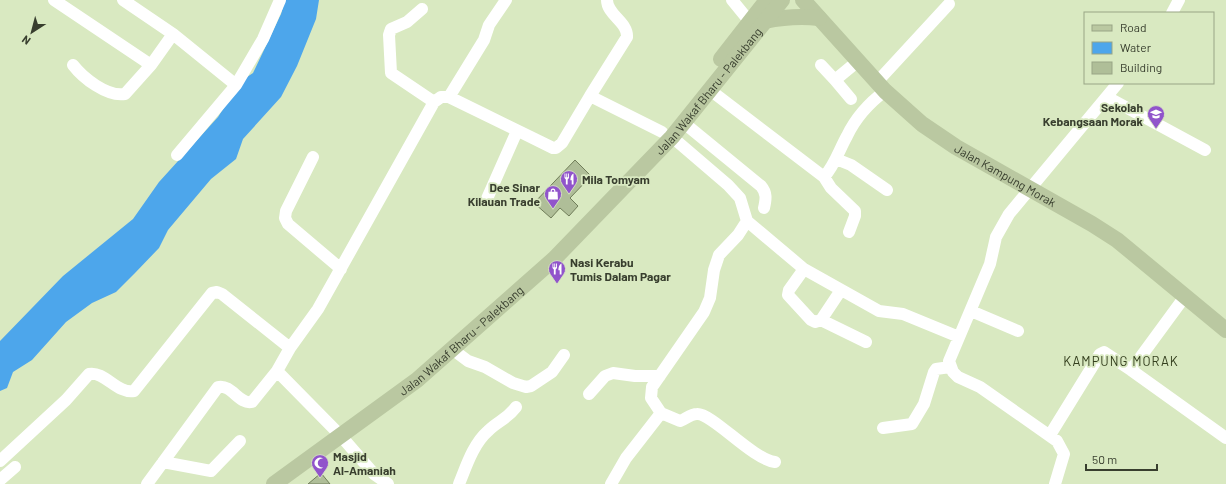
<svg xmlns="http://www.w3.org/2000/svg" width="1226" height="484" viewBox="0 0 1226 484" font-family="Barlow,sans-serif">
	<rect width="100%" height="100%" fill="#d9e9c1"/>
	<path fill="#4da6eb" d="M285 0H319L316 19 297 66 281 97 243 139 236 159 211 179 168 230 159 248 135 273 116 292 92 303 66 322 32 360 13 372 7 388 0 391V341L63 276 133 219 159 182 218 117 241 81 253 73 281 14Z"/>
	<path fill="#afbe98" stroke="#717e5a" d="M575 160 591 176 570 198 578 206 569 216 560 208 551 218 534 203Z
		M321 473 330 484H308Z"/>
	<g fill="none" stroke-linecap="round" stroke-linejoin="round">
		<path stroke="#fff" stroke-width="12" d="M54 0 151 65
			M123 0 173 34
			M732 0 750 22
			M422 9 407 22 391 29 389 35 391 73 434 102
			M1172 13 1179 0
			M73 65C83 78 107 97 125 94L151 65 173 34 236 85
			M821 65 835 80
			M877 82 949 4
			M710 90 824 177C835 165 839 150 847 136 856 117 869 103 885 91
			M590 96 627 37C628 22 607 15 607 0
			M449 97 484 40 489 25 506 0
			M1107 97 1205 150
			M851 99 835 80 858 61
			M684 123 761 186C767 193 766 199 764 208
			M672 137 728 185 740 198 747 221 804 269 879 311 903 314 959 337
			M177 155 236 85 263 39 280 0
			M313 157 286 211 285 218 288 224 341 269
			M836 159 851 165 887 190
			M824 177 831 188 855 211V216L849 232
			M486 201 517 131
			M804 269 789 290 788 295 811 320 815 322 821 320
			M841 290 821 320 866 342
			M971 311 1018 331
			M452 349 468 361 485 367 513 383 526 387 531 386 552 372 564 355
			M1131 370 1186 295
			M589 394 605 376 613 373 635 376H660
			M661 413 680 421C686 419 690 414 697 414 712 413 752 459 775 462
			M883 428 912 424 924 404 934 372 936 369 950 367
			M1050 435 1100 354 1104 352 1131 370 1226 438
			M0 461 66 400 89 374C105 371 117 394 134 391L212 293 217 292 222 294 290 348
			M163 462 211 471 240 441
			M0 480 15 467
			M147 484 218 387C232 384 239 405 252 402L277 371
			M388 484 374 474 341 436 277 371 290 348 318 309 434 102 441 97H449L553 148H556L562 143 590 96 662 132
			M459 484C466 467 473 444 488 431 498 421 506 420 516 407
			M611 484 626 458 661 413 651 398 652 387 704 312 710 298 714 270 719 255 738 235 747 221
			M1055 484 1064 454 1057 441 980 387 958 377 953 372 949 361 990 264 996 237 1009 214 1118 83"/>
		<g stroke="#bac8a1" stroke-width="16">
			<path id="s1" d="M803 0 885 91 922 124 956 147 1092 224 1117 240 1226 330"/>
			<path d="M765 21C784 17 800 16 819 18"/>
			<path d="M721 59 767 0"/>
			<path id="s2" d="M274 484 417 380 554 259 672 137 782 0"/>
		</g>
	</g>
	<defs>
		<g id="school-pin" transform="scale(0.9)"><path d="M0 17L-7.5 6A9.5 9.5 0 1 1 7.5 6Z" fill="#9154cb" stroke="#d9e9c1"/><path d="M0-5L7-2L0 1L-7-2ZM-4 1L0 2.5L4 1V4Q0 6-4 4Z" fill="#fff"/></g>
		<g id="restaurant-pin" transform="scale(0.9)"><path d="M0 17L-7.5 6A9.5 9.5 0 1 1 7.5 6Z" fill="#9154cb" stroke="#d9e9c1"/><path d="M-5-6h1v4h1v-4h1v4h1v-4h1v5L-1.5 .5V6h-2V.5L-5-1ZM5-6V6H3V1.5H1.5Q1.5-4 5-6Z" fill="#fff"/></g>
		<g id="shop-pin" transform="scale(0.9)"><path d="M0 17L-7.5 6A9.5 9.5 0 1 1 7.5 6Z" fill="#9154cb" stroke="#d9e9c1"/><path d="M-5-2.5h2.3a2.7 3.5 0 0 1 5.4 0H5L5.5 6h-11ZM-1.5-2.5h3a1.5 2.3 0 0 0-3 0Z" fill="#fff"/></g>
		<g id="mosque-pin" transform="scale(0.9)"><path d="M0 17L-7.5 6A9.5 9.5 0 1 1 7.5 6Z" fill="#9154cb" stroke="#d9e9c1"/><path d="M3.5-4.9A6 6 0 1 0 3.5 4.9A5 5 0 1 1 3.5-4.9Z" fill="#fff"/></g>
	</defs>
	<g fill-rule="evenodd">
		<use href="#school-pin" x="1156" y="114"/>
		<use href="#restaurant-pin" x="569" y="179"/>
		<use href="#shop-pin" x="553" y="194"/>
		<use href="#restaurant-pin" x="557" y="269"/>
		<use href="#mosque-pin" x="320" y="463"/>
	</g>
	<g text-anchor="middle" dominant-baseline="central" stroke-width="3.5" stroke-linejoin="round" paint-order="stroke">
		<g font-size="12" fill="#383e2e" stroke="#d9e9c1">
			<text stroke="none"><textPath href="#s2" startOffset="588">Jalan Wakaf Bharu - Palekbang</textPath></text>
			<text stroke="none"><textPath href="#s1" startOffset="270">Jalan Kampung Morak</textPath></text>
			<text stroke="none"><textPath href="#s2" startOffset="236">Jalan Wakaf Bharu - Palekbang</textPath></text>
		</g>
		<g font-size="12" font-weight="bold" fill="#383e2e" stroke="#d9e9c1" text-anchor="start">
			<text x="1143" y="107" text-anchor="end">Sekolah<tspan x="1143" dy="14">Kebangsaan Morak</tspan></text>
			<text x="582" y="179">Mila Tomyam</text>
			<text x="540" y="187" text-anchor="end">Dee Sinar<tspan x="540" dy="14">Kilauan Trade</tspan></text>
			<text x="570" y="262">Nasi Kerabu<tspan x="570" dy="14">Tumis Dalam Pagar</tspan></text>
			<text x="333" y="456">Masjid<tspan x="333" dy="14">Al-Amaniah</tspan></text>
		</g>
		<g font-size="13" letter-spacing="1" fill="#343f1e" stroke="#d9e9c1">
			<text x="1121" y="361">KAMPUNG MORAK</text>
		</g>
	</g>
	<rect x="1084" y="12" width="130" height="72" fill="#d9e9c1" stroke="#99a586"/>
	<rect x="1092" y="25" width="20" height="6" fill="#bac8a1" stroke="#99a586"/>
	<text x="1120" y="32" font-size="12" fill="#383e2e">Road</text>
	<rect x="1092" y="42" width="20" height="12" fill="#4da6eb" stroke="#99a586"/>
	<text x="1120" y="52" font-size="12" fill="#383e2e">Water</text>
	<rect x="1092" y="62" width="20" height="12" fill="#afbe98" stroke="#99a586"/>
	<text x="1120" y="72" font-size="12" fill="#383e2e">Building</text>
	<g transform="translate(32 32) rotate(216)" stroke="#d9e9c1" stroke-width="3" paint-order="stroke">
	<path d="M0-3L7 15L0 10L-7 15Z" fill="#383e2e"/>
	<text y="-6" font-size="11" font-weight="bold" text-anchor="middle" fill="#383e2e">N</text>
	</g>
	<path d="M1086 464v6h71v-6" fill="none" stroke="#383e2e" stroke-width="2"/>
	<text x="1092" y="464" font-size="12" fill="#383e2e" stroke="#d9e9c1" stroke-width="3" paint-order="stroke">50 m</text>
</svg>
